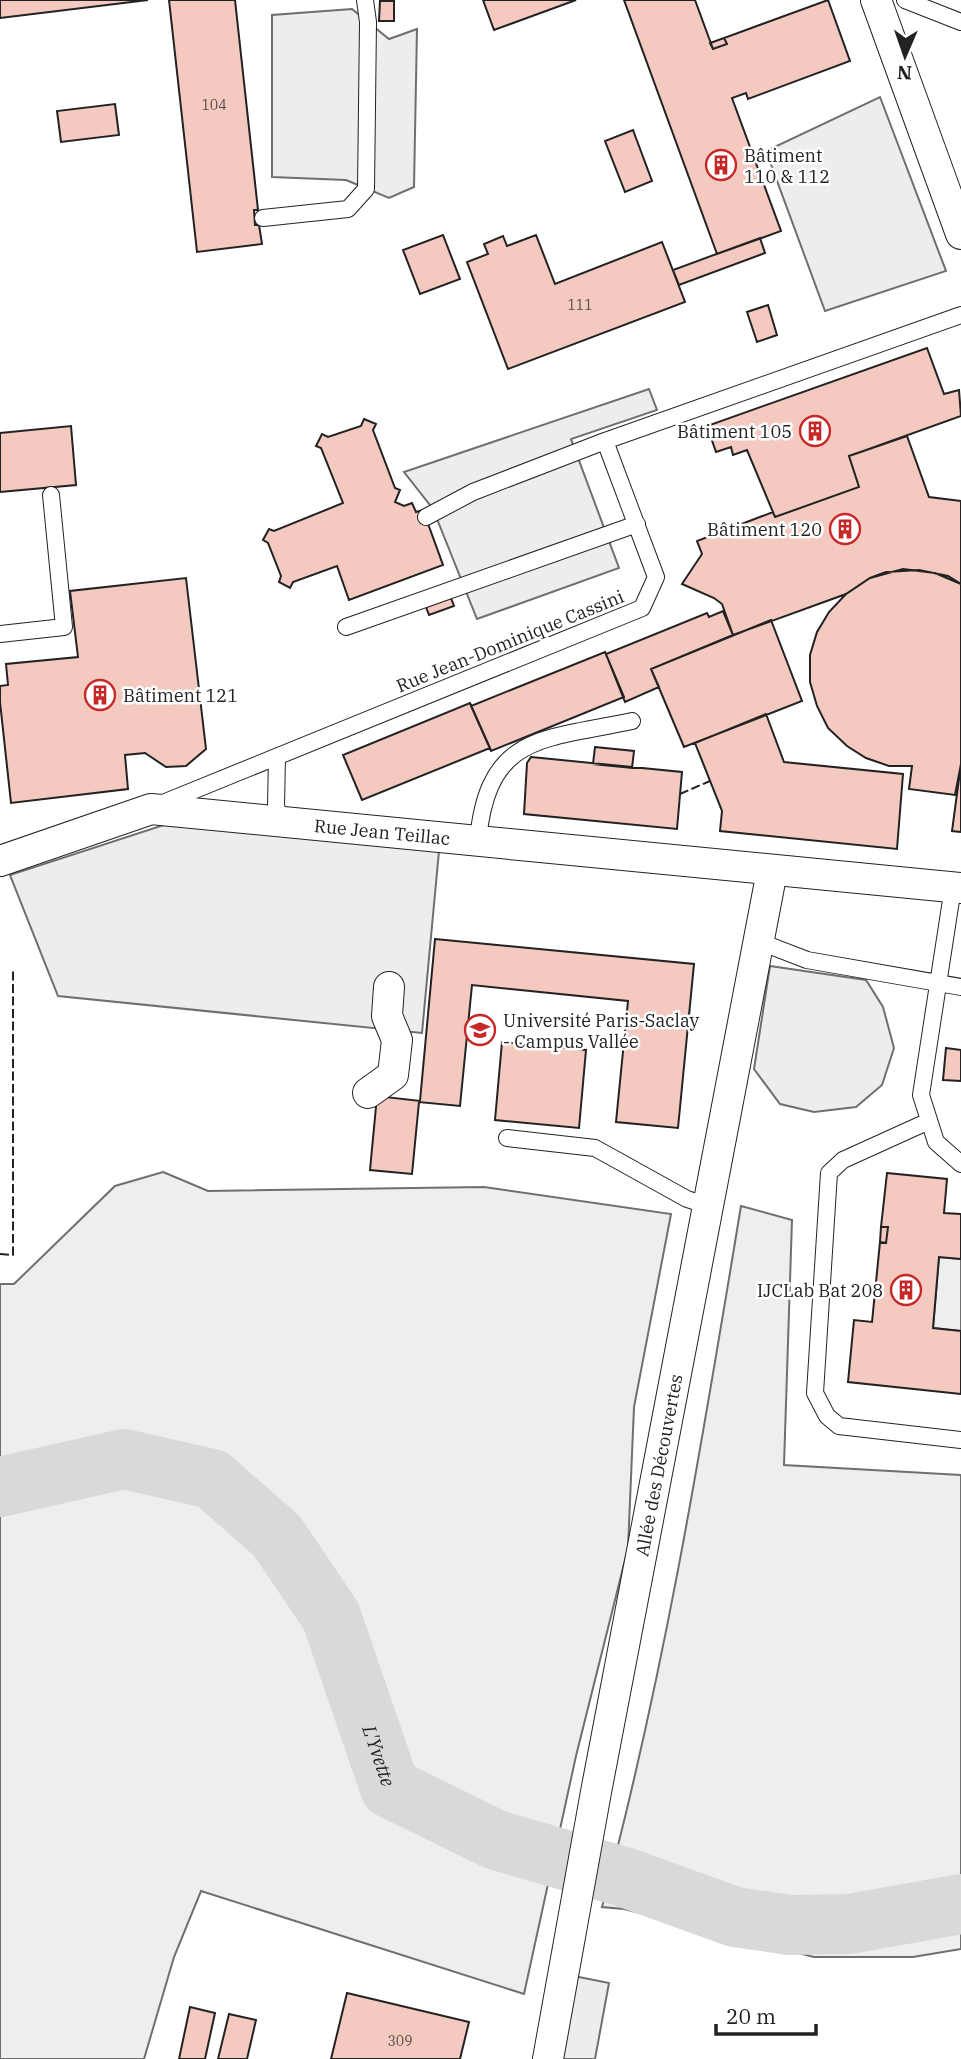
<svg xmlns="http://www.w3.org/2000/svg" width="961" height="2059" viewBox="0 0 961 2059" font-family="'IBM Plex Serif',serif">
	<rect width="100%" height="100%" fill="#fff"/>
	<path fill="#eee" stroke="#6f6f6f" stroke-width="2" d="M163 1172 208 1191 484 1187 671 1214 634 1407 628 1548 576 1756 524 1994 201 1891 174 1957 144 2059H0V1284H14L115 1186Z
		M741 1206 792 1220 784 1465 961 1475V1949L913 1957H814L624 1909 602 1907C664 1677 702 1442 741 1206Z
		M939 1257 961 1259V1331L933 1328Z"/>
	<path fill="#ededed" stroke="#6f6f6f" stroke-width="2" d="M352 9 389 39 417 29 414 187 389 198 346 180 272 177V15Z
		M880 97 946 271 825 311 766 151Z
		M649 389 657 410 571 439 619 568 477 619 433 509 404 472Z
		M176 821 439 851 422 1033 58 996 10 875Z
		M770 966 866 980 883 1007 894 1048 882 1085 856 1107 814 1112 780 1104 754 1069Z
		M564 1974 609 1983 595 2059H548Z"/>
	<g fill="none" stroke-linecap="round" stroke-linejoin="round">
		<path stroke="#d9d9d9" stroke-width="60" id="s1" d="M0 1487 124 1459 212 1479 277 1536 331 1616 390 1788 496 1840 624 1877 735 1917 790 1925 849 1924 961 1904"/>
	</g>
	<path fill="#f3c9c0" stroke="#222" stroke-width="2" d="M0 0H148L0 18Z
		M169 0H235L258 210H254L255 225H259L262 244 197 252Z
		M483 0H576L494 30Z
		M624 0H695L713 49 727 44 724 38 828 0 850 61 748 99 746 93 732 98 781 231 717 254Z
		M380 1H394V21H379Z
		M724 38 727 44 713 49 710 43Z
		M115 104 119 135 61 142 57 111Z
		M633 130 652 181 625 192 605 141Z
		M443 235 460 279 420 294 403 250Z
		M536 235 555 284 662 242 685 302 508 369 467 262 488 254 484 244 503 236 507 246Z
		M760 238 765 253 679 285 673 270Z
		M768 305 777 335 757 342 747 312Z
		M927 348 944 394 959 390 961 416 849 456 859 487 775 517 747 450 733 455 731 447 716 452 707 426Z
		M364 419 376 424 373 430 395 488 400 490 395 502 404 506 412 503 416 512 423 510 443 565 349 600 337 566 293 582 290 588 279 582 281 576 268 543 263 540 269 529 274 531 343 503 321 448 316 446 322 434 328 437 361 426Z
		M71 426 76 485 0 492V433Z
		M907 436 929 497 961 501V584L948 576 919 570 886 572 870 578 846 594 733 635 722 604 714 598 682 584 702 554 697 541 773 512 775 517 859 487 849 456Z
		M903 569 935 573 961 584V764L955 795 909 789 912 766H889L866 758 847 746 828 728 817 706 810 682V655L817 632 829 612 846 594 870 578Z
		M186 578 206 749 186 766 166 767 145 753 125 755 128 789 11 803 0 702V686L8 685 6 664 78 657 70 591Z
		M451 598 454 606 429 615 426 607Z
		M723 611 733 635 651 669 659 687 625 702 606 654 707 613 709 617Z
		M771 620 802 701 684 747 651 669Z
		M605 652 624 697 491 751 471 706Z
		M470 703 490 748 362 800 343 755Z
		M766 714 784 762 903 774 897 849 720 831 722 811 695 743Z
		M595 747 634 751 632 768 593 764Z
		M531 757 682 772 677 829 524 814 527 763Z
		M961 764V832L952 831Z
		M435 939 694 964 678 1128 616 1122 628 1001 472 985 460 1106 419 1102 412 1174 370 1170 377 1096 420 1101Z
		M502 1042 586 1050 579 1128 495 1120Z
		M946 1048 961 1050V1081L943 1080Z
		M887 1173 947 1179 944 1213 961 1214V1259L939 1257 933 1328 961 1331V1394L848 1382 854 1320 872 1322 880 1242 886 1243 888 1227H881Z
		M881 1227H888L886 1243 880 1242Z
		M347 1993 469 2022 460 2059H331Z
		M190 2007 215 2013 205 2059H179Z
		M229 2014 256 2020 247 2059H218Z"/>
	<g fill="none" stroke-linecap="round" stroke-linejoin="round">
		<g stroke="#222" stroke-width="18">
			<path id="lane" d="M905 0 961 22
				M263 218 348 209 366 189 368 22 365 0
				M426 517 473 492 605 441 961 315
				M346 627 637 524
				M0 634 64 627 51 495
				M277 757 276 807 283 822
				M158 805 642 608 656 577 605 441
				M478 840C488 733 544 740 632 721
				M953 887 921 1095 936 1142 961 1164
				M758 941 807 960 961 987
				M929 1121 843 1160 829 1173 815 1393 827 1416 839 1426 961 1440
				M507 1138 595 1148 687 1199 709 1206"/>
		</g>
		<g stroke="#222" stroke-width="32">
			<g id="street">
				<path d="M876 0 961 234"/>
				<path id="s2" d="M0 861 151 809 961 888"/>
				<path d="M368 1093 393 1075 397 1040 387 1016 389 987"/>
				<path id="s3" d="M548 2059 596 1792 772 871"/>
			</g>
		</g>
		<use href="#lane" stroke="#fff" stroke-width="16"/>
		<use href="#street" stroke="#fff" stroke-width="30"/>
		<path stroke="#222" stroke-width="2" stroke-dasharray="9 3.5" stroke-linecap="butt" d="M680 794 710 781
			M0 1254 13 1255V971"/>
	</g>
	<defs>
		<g id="building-ring" transform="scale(1.575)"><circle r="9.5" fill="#fff" stroke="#c62828" stroke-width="1.5"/><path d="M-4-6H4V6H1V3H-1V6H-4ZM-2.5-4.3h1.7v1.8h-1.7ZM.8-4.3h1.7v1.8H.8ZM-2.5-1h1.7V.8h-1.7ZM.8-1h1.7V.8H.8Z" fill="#c62828"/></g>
		<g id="university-ring" transform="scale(1.575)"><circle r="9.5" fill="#fff" stroke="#c62828" stroke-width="1.5"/><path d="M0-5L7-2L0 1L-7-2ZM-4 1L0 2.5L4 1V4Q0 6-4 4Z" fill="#c62828"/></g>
	</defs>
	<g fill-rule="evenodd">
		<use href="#building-ring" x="721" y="165"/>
		<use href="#building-ring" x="815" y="431"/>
		<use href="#building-ring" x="845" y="529"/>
		<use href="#building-ring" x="100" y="695"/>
		<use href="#university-ring" x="480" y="1030"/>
		<use href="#building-ring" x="906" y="1290"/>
	</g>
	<g text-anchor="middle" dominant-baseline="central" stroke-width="5" stroke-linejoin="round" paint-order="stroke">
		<g font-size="14" fill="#564c4a">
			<text x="214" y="105">104</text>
			<text x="580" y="305">111</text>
			<text x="400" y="2041">309</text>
		</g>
		<g font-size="18" fill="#222" stroke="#fff" text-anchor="start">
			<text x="744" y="155">Bâtiment<tspan x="744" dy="21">110 &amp; 112</tspan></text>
			<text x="792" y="431" text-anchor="end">Bâtiment 105</text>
			<text x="822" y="529" text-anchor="end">Bâtiment 120</text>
			<text x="123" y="695">Bâtiment 121</text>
			<text x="503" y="1020">Université Paris-Saclay<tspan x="503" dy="21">- Campus Vallée</tspan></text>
			<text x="883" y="1290" text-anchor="end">IJCLab Bat 208</text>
		</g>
		<g font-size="18" fill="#222" stroke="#fff">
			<text transform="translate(510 641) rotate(-22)">Rue Jean-Dominique Cassini</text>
			<text stroke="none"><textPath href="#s2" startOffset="392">Rue Jean Teillac</textPath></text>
			<text stroke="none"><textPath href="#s3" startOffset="604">Allée des Découvertes</textPath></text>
		</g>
		<g font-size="19" font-style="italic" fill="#222" stroke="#fff">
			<text stroke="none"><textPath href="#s1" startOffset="548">L'Yvette</textPath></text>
		</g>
	</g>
	<g transform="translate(905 56) rotate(182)" stroke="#ffffff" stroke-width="5" paint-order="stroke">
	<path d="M0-5L12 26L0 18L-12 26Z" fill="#222222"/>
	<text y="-10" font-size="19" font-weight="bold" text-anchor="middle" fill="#222222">N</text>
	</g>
	<path d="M716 2024v10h100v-10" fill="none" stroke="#222222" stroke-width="3.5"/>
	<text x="726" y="2024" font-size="21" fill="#222222" stroke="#ffffff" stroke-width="5" paint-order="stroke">20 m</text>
</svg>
